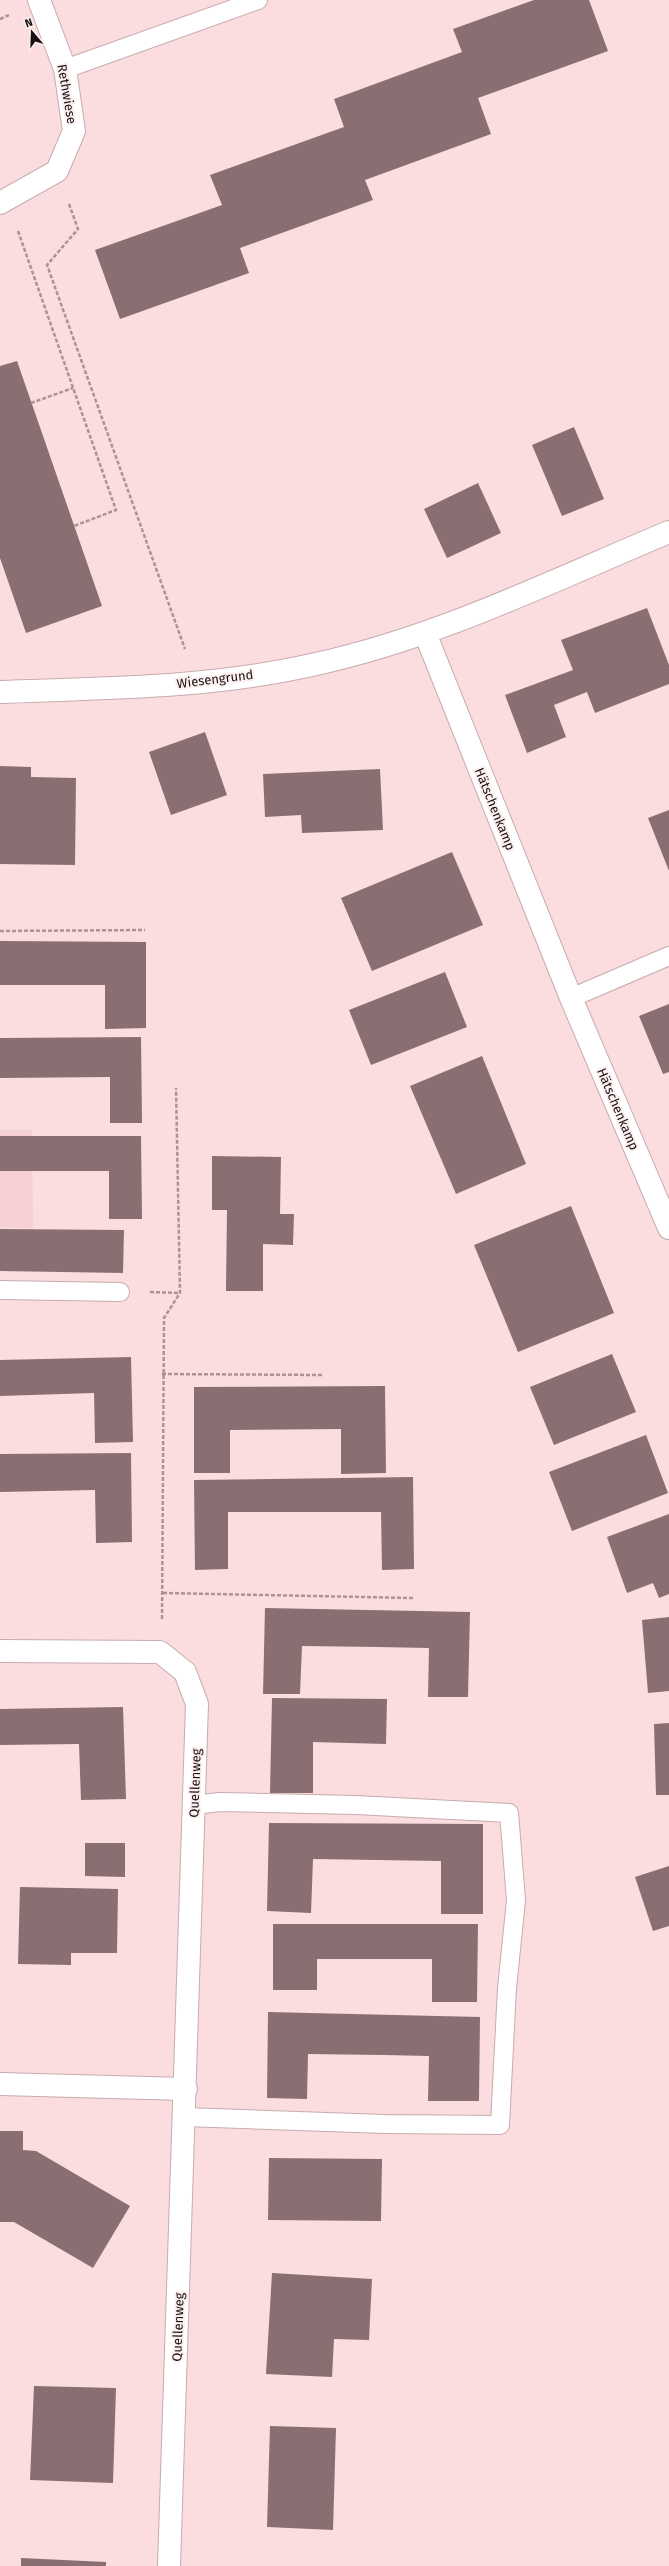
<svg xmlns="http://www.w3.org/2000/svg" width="669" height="2566" viewBox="0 0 669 2566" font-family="'Fira Sans',sans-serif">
	<rect width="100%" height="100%" fill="#fbdddf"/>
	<path fill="#f7d0d3" d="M0 1130H32L33 1228 0 1227Z"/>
	<path fill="#896f71" d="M534 0H589L608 51 478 98 491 134 365 180 373 200 240 248 249 273 120 319 95 250 222 205 210 175 344 127 334 99 462 52 453 29Z
		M17 361 102 606 26 633 0 558V366Z
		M574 427 604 499 562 516 532 445Z
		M478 483 501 533 447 558 424 509Z
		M647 608 669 665V684L595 713 587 692 554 705 566 737 527 753 505 695 573 670 561 640Z
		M205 732 227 795 171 815 149 752Z
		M0 766 31 767V777L76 778 75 865 0 864Z
		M380 769 383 830 302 833 301 815 265 817 263 774Z
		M669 810V871L648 818Z
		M452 852 483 925 372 971 341 898Z
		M0 941 146 942V1028L105 1029V985H0Z
		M445 972 467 1027 371 1065 349 1010Z
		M669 1004V1072L663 1074 639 1016Z
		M141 1037 142 1123H110V1077L0 1078V1038Z
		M482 1056 526 1164 456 1194 410 1086Z
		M0 1136H141L142 1219H109V1171H0Z
		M212 1156 281 1157 280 1214H294L293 1245 263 1244V1291H226L227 1210H212Z
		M571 1206 614 1313 518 1352 474 1245Z
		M0 1229 124 1230 123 1273 0 1271Z
		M612 1354 636 1412 554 1445 530 1387Z
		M131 1357 133 1442 95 1443 94 1393 0 1396V1360Z
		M385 1386 386 1473 341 1474V1429L230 1430V1473H194V1387Z
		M646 1435 668 1493 572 1531 549 1472Z
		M131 1453 132 1542 96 1543 95 1490 0 1492V1454Z
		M413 1477 414 1569 382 1570 381 1512H228V1569L195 1570 194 1480Z
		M669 1514V1594L659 1598 653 1583 627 1593 607 1537Z
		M265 1608 470 1612 468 1697H428L429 1648 379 1647 302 1646 300 1694H263Z
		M669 1617V1691L648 1693 642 1620Z
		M272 1698 387 1699 386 1744 313 1742V1793H270Z
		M123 1707 126 1799 81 1800 79 1744 0 1745V1709Z
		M669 1723V1795H656L654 1724Z
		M269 1823 483 1824V1914H441V1861L313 1859 311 1913 267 1911Z
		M85 1843H125V1877L85 1876Z
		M669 1866V1926L653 1931 635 1877Z
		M20 1887 118 1889 117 1953H71V1965L18 1964Z
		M273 1924H478L477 2002H432V1959H317V1990H273Z
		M268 2012 480 2017 479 2101H428L429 2056 384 2055 308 2054 307 2099 267 2098Z
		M0 2131H23V2150L36 2151 130 2206 93 2268 14 2222H0Z
		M269 2158 382 2159 381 2221 268 2220Z
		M272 2273 372 2279 369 2340 334 2339 332 2377 266 2374Z
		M34 2386 116 2388 113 2483 30 2480Z
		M270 2426 336 2428 333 2530 267 2527Z
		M21 2558 106 2562V2566H21Z"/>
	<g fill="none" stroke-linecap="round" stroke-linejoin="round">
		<g stroke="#c8abae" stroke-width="20">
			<path id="service" d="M65 69 258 0
				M571 998 669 956
				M0 1290 120 1292
				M185 2117 385 2124 500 2125 507 1988 516 1900 509 1813 356 1805 220 1802 194 1805"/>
		</g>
		<g stroke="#c8abae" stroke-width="24">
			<path id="minor" d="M0 203 57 171 74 131 65 69 39 0
				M425 633 571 998 669 1228
				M0 692C106 688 212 688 316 664 439 637 554 580 669 532
				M0 1651 160 1652 185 1672 197 1704 169 2566
				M0 2084 186 2089"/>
		</g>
		<path stroke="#aa9394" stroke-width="2.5" stroke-dasharray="4 2" stroke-linecap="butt" d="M0 19 9 15
			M69 204 78 229 47 265 185 649
			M18 231 116 510 74 526
			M31 403 73 388
			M0 931 145 930
			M150 1292 179 1293
			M162 1374 324 1375
			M163 1593 413 1598
			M162 1619 164 1318 180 1293 176 1088"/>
		<use href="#service" stroke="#fff" stroke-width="18"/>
		<use href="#minor" stroke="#fff" stroke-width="22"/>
	</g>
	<g text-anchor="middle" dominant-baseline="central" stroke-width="4" stroke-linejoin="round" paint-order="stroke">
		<g font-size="13" fill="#1a1011" stroke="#fceff0">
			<text transform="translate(67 94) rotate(80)">Rethwiese</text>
			<text transform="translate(215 679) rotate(-7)">Wiesengrund</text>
			<text transform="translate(495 809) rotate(68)">Hätschenkamp</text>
			<text transform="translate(618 1109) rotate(67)">Hätschenkamp</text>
			<text transform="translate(195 1783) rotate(-88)">Quellenweg</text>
			<text transform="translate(178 2327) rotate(-88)">Quellenweg</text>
		</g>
	</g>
	<g transform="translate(32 32) rotate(341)" stroke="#fceff0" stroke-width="3" paint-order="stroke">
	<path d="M0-3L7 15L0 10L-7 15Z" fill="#1a1011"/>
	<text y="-6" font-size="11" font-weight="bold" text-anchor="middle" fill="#1a1011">N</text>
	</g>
</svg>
